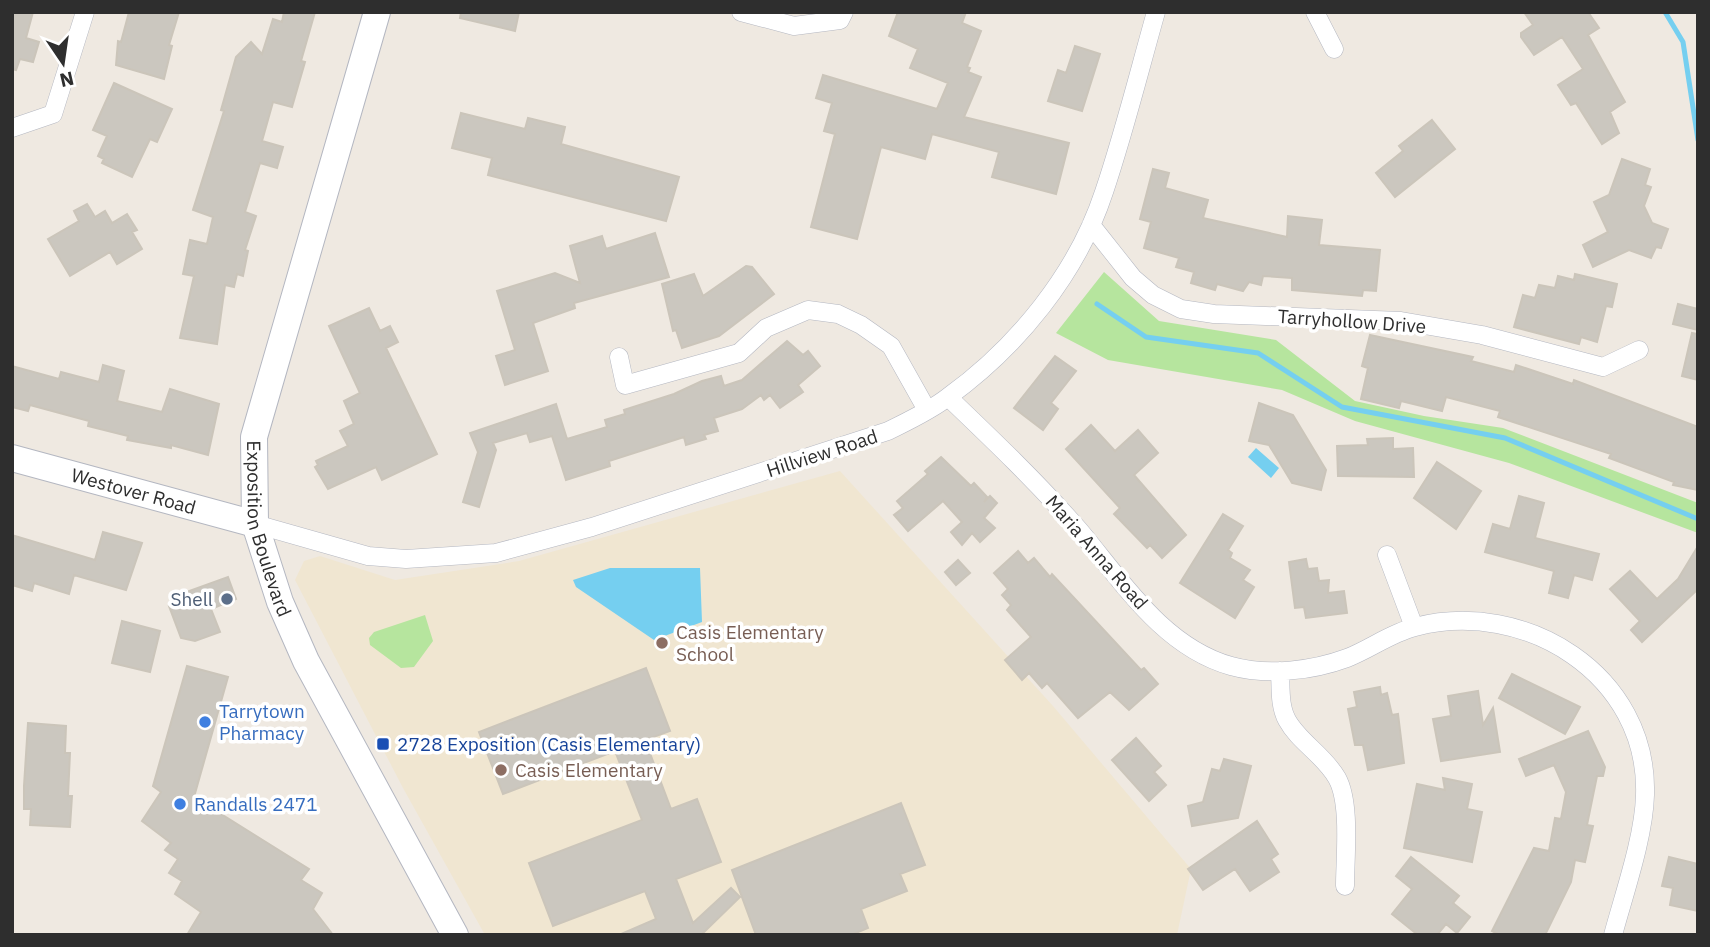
<svg xmlns="http://www.w3.org/2000/svg" width="1710" height="947" viewBox="0 0 1710 947" font-family="'IBM Plex Sans',sans-serif">
	<rect width="100%" height="100%" fill="#efe9e1"/>
	<path fill="#f0e6d1" d="M840 471 1053 706 1191 869 1177 935H485L403 788 295 580 304 561 320 556 395 580 519 561Z"/>
	<path fill="#b6e59e" d="M1104 272 1159 321 1276 340 1355 401 1424 416 1503 428 1698 503V533L1509 463 1355 421 1282 390 1108 360 1056 333Z
		M425 615 433 641 414 667 401 668 370 645 369 638 374 632Z"/>
	<path fill="#75cff0" d="M1256 448 1279 468 1271 478 1248 457Z
		M610 568H700L702 622 654 640 576 587 573 580Z"/>
	<g fill="none" stroke-linecap="round" stroke-linejoin="round">
		<path stroke="#75cff0" stroke-width="5" d="M1665 12 1683 42 1698 140
			M1097 304 1146 337 1258 353 1342 407 1505 438 1698 519"/>
	</g>
	<path fill="#cbc7bf" stroke="#cbc5ba" stroke-width="2" d="M12 12H33L26 38 39 42 33 62 20 59 16 70 12 69Z
		M129 12H179L169 45 172 46 164 79 116 65 118 41 121 42Z
		M284 12H315L301 61 305 62 292 107 273 102 262 141 283 147 277 168 260 163 245 212 256 216 245 250 248 251 243 276 237 274 234 287 225 285 217 344 180 338 194 276 183 274 190 240 207 244 213 217 193 210 224 111 221 110 236 57 251 42 262 54 273 19 282 22Z
		M461 12H519L515 31 460 18Z
		M898 12H966L962 23 981 31 967 67 970 68 968 72 981 77 964 117 1069 143 1056 194 992 177 999 152 932 134 925 159 881 147 857 239 811 227 835 134 824 131 832 103 816 98 823 75 937 109 948 83 910 68 918 49 889 36Z
		M1524 12H1588L1599 28 1588 35 1625 102 1610 112 1619 133 1602 144 1576 103 1571 105 1558 85 1583 69 1562 37 1534 55 1521 37V33L1533 25Z
		M1075 46 1100 54 1082 111 1048 101 1058 70 1066 73Z
		M114 83 172 109 157 142 150 139 132 177 102 163 104 159 98 156 107 136 93 130Z
		M461 113 525 129 528 118 565 127 561 144 679 177 666 221 488 175 492 158 452 148Z
		M1432 120 1455 149 1395 197 1376 173 1403 151 1399 146Z
		M1622 159 1650 169 1645 185 1651 187 1644 206 1652 223 1668 229 1661 248 1656 247 1651 258 1629 250 1593 267 1583 245 1608 232 1594 202 1609 195Z
		M1153 169 1169 173 1165 188 1208 200 1203 218 1287 237 1288 216 1322 220 1319 245 1380 250 1376 291 1363 290 1362 296 1292 290V278L1263 276 1261 285 1249 282 1243 291 1217 284 1215 290 1191 283 1194 272 1176 267 1179 258 1144 248 1151 222 1140 219Z
		M87 204 95 217 105 211 112 223 127 214 137 230 132 232 142 249 117 264 110 252 70 276 48 239 79 221 74 211Z
		M655 233 669 277 574 303 575 308 533 323 548 371 505 385 496 356 515 350 497 291 555 273 580 283 570 246 602 236 606 249Z
		M746 266 752 267 774 294 719 336 682 348 676 330 673 331 662 284 694 274 703 296Z
		M1575 274 1617 284 1612 307 1606 306 1597 342 1581 337 1579 344 1514 327 1523 295 1535 298 1539 285 1555 288 1558 276 1574 280Z
		M1678 304 1698 309V330L1673 324Z
		M369 308 380 331 390 326 398 342 386 348 437 454 382 480 376 467 328 489 315 467 318 465 316 461 348 446 340 431 354 424 344 401 360 393 329 326Z
		M1692 333 1698 334V380L1682 376Z
		M1370 335 1473 357 1471 361 1514 372 1516 365 1573 384 1574 380 1698 427V490L1673 485 1674 482 1609 458 1611 454 1498 417 1500 411 1446 397 1442 411 1401 401 1399 408 1361 399 1368 368 1362 366Z
		M787 341 803 355 808 351 820 366 798 385 803 392 780 408 770 395 764 400 761 395 742 409 714 418 718 431 704 435 706 439 686 445 684 437 609 461 610 466 566 480 552 436 530 442 527 433 493 443 496 450 479 507 463 502 478 452 470 433 556 404 567 439 607 427 605 420 625 414 624 410 674 394 702 381 721 376 724 386 742 380Z
		M1055 356 1076 371 1051 403 1058 409 1043 430 1014 408Z
		M103 365 124 371 117 401 162 412 170 389 219 404 208 455 171 445V448L127 440 128 436 88 426 89 421 30 405 28 411 12 407V366L59 379 61 372 99 382Z
		M1259 403 1293 415 1326 470 1321 490 1292 483 1269 445 1249 441Z
		M1091 425 1115 451 1138 430 1158 453 1134 475 1186 535 1162 558 1150 545 1147 548 1114 514 1120 508 1066 449Z
		M1393 438V449L1413 448 1414 477 1338 476 1337 446 1368 445 1367 439Z
		M941 457 971 486 974 483 987 497 984 502 990 496 997 503 984 518 995 528 980 542 972 533 962 545 951 532 962 522 943 501 908 531 894 515 903 508 897 501 928 474 925 471Z
		M1437 462 1481 491 1456 529 1414 498Z
		M1519 496 1544 503 1535 538 1599 554 1592 580 1574 575 1568 598 1549 593 1554 571 1485 552 1493 524 1510 529Z
		M1223 514 1243 526 1228 550 1232 553 1230 558 1250 570 1243 580 1254 587 1235 618 1180 583Z
		M103 532 142 543 126 590 74 575 69 594 34 583 32 591 12 585V535L95 560Z
		M1698 546V589L1642 642 1631 630 1640 621 1610 589 1630 571 1657 599 1678 579Z
		M1018 551 1028 563 1034 558 1050 577 1052 574 1141 670 1144 668 1158 684 1129 710 1110 692 1078 718 1047 683 1042 688 1029 673 1022 680 1005 660 1031 637 1007 610 1011 605 1002 595 1008 589 994 573Z
		M1306 559 1308 569 1317 568 1319 581 1329 580 1328 593 1344 591 1347 613 1306 618 1304 607 1295 608 1289 562Z
		M958 560 970 573 956 585 945 572Z
		M228 577 236 599 211 609 220 632 195 641 181 638 169 606 181 602 178 595Z
		M122 621 160 631 150 672 112 663Z
		M187 666 228 677 194 797 309 869 301 880 322 893 313 909 333 935H187L201 912 175 894 182 881 169 873 178 859 165 850 171 843 142 821 161 792 153 786Z
		M646 668 670 731 645 740 671 809 697 799 721 862 676 879 693 923 731 888 740 897 701 935H619L656 919 645 891 553 926 529 863 642 820 615 751 503 794 479 732Z
		M1512 674 1580 707 1565 734 1499 698Z
		M1380 687 1381 695 1387 693 1392 715 1398 714 1404 763 1368 770 1363 745H1355L1348 709 1357 707 1354 692Z
		M1478 691 1483 725 1493 708 1500 752 1441 761 1433 719 1451 716 1448 696Z
		M28 723 66 726 65 753H70L68 796H72L70 827 30 825 31 809H24V786Z
		M1588 731 1605 767 1603 776H1597L1587 825 1593 826 1585 862 1575 860 1571 882 1545 935H1500L1492 931 1534 848 1549 851 1555 818 1561 819 1566 792 1554 765 1526 776 1519 759Z
		M1136 738 1161 766 1154 772 1166 785 1149 801 1112 760Z
		M1224 759 1251 766 1238 818 1192 826 1188 806 1203 802 1212 769 1220 771Z
		M1443 778 1472 784 1467 809 1482 812 1472 862 1404 848 1417 784 1445 790Z
		M901 803 925 865 900 874 907 891 861 909 868 928 851 935H756L732 870Z
		M1257 821 1278 854 1271 859 1279 872 1250 891 1235 869 1203 890 1188 869Z
		M1411 857 1459 896 1453 903 1470 917 1457 933 1446 924 1437 935H1418L1392 914 1412 889 1396 876Z
		M1669 857 1698 864V911L1670 905 1673 888 1662 886Z"/>
	<g fill="none" stroke-linecap="round" stroke-linejoin="round">
		<g stroke="#b4b7c1" stroke-width="19">
			<path id="street" d="M741 12 794 26 840 20 844 12
				M1315 12 1334 49
				M12 128 53 114 85 12
				M1091 225 1133 278 1153 295 1181 309 1214 314 1401 321 1482 335 1603 367 1639 350
				M619 357 625 385 739 353 766 328 808 310 838 314 861 325 891 346 927 410
				M948 397C993 440 1038 483 1079 530 1122 581 1163 647 1231 666 1267 676 1312 671 1347 658 1370 649 1391 633 1415 627 1525 598 1649 675 1645 795 1644 837 1624 894 1613 935
				M255 524 368 556 406 559 496 553 592 527 888 431C908 421 930 411 948 397 1017 347 1077 274 1104 192 1124 133 1139 72 1156 12
				M1387 555 1414 627
				M1280 671C1281 687 1279 705 1287 720 1299 742 1324 755 1337 778 1351 803 1345 857 1345 886"/>
		</g>
		<g stroke="#b4b7c1" stroke-width="28">
			<g id="secondary">
				<path id="s1" d="M377 12 254 437 255 524 280 602 306 661 455 935"/>
				<path id="s2" d="M12 458 255 524"/>
			</g>
		</g>
		<use href="#street" stroke="#fff" stroke-width="18"/>
		<use href="#secondary" stroke="#fff" stroke-width="26"/>
	</g>
	<circle fill="#5c6f8a" stroke="#fff" stroke-width="2.5" cx="227" cy="599" r="7"/>
	<g fill="#8d6e63" stroke="#fff" stroke-width="2.5">
		<circle cx="662" cy="643" r="7"/>
		<circle cx="501" cy="770" r="7"/>
	</g>
	<g fill="#3f7fe0" stroke="#fff" stroke-width="2.5">
		<circle cx="205" cy="722" r="7"/>
		<circle cx="180" cy="804" r="7"/>
	</g>
	<rect fill="#1a4fb4" stroke="#fff" stroke-width="2.5" x="376" y="737" width="14" height="14" rx="3.5"/>
	<g text-anchor="middle" dominant-baseline="central" stroke-width="7" stroke-linejoin="round" paint-order="stroke">
		<g font-size="19" fill="#2e2e2e" stroke="#fff">
			<text transform="translate(1352 321) rotate(4)">Tarryhollow Drive</text>
			<text transform="translate(822 453) rotate(-18)">Hillview Road</text>
			<text stroke="none"><textPath href="#s2" startOffset="126">Westover Road</textPath></text>
			<text stroke="none"><textPath href="#s1" startOffset="536">Exposition Boulevard</textPath></text>
			<text transform="translate(1097 552) rotate(49)">Maria Anna Road</text>
		</g>
		<g font-size="19" fill="#4e5e75" stroke="#fff" text-anchor="end">
			<text x="213" y="599">Shell</text>
		</g>
		<g font-size="19" fill="#785e54" stroke="#fff" text-anchor="start">
			<text x="676" y="632">Casis Elementary<tspan x="676" dy="22">School</tspan></text>
			<text x="515" y="770">Casis Elementary</text>
		</g>
		<g font-size="19" fill="#366cbe" stroke="#fff" text-anchor="start">
			<text x="219" y="711">Tarrytown<tspan x="219" dy="22">Pharmacy</tspan></text>
			<text x="194" y="804">Randalls 2471</text>
		</g>
		<g font-size="19" fill="#164399" stroke="#fff" text-anchor="start">
			<text x="397" y="744">2728 Exposition (Casis Elementary)</text>
		</g>
	</g>
	<rect width="1710" height="947" fill="none" stroke="#2e2e2e" stroke-width="28"/>
	<g transform="translate(63 63) rotate(167)" stroke="#ffffff" stroke-width="5" paint-order="stroke">
	<path d="M0-5L12 26L0 18L-12 26Z" fill="#2e2e2e"/>
	<text y="-10" font-size="19" font-weight="bold" text-anchor="middle" fill="#2e2e2e">N</text>
	</g>
</svg>
